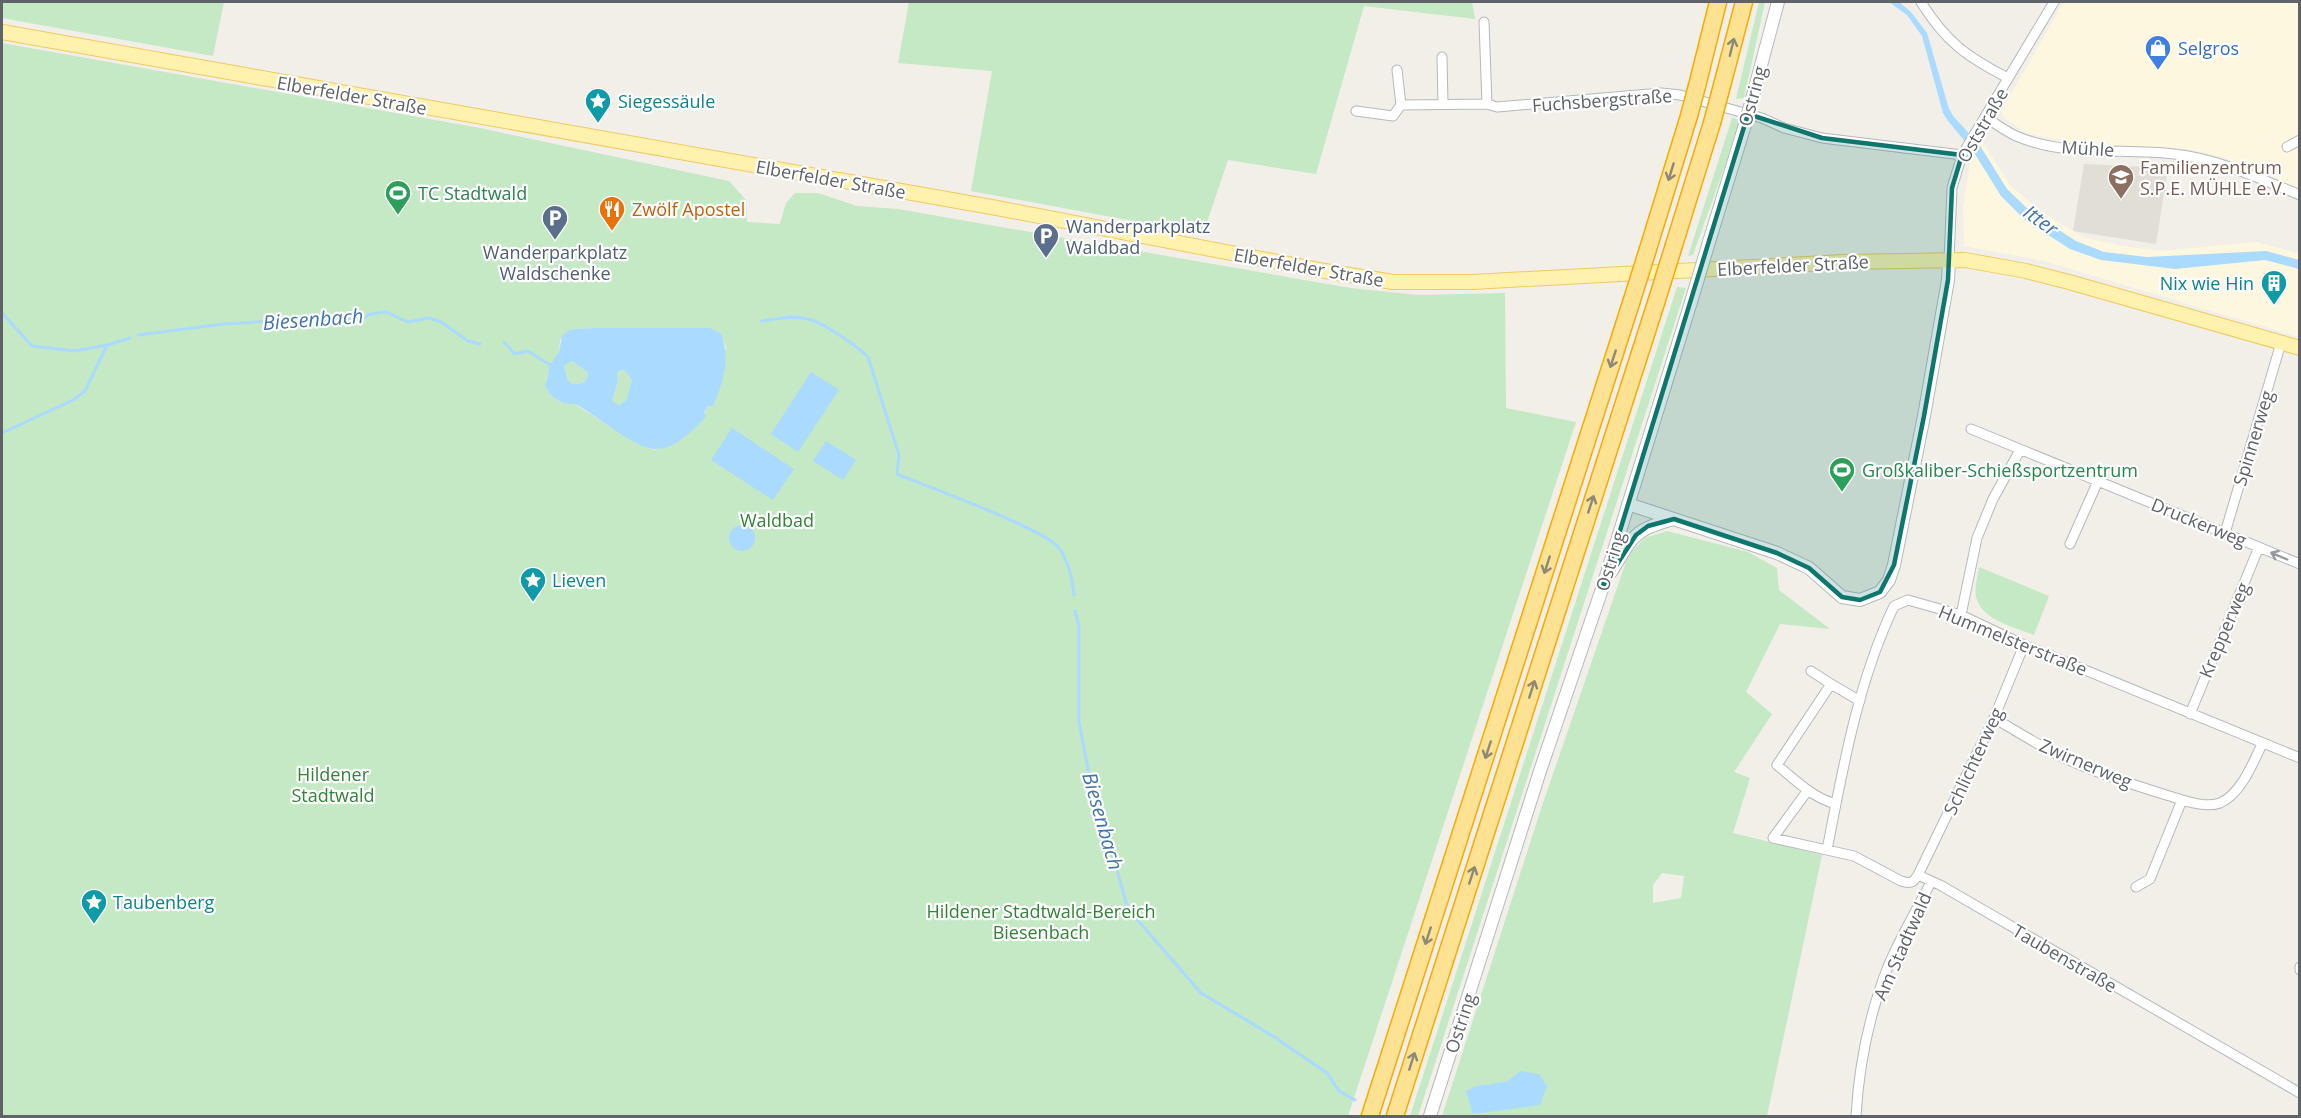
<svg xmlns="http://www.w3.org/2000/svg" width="2301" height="1118" viewBox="0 0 2301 1118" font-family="'Open Sans',sans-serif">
	<rect width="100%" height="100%" fill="#f1efe8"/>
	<path fill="#fef7e0" d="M2064 2H2299V188L2222 157 2186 149 2072 143 2026 133 2004 118 2001 112Z
		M1981 140 2010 185 2045 214 2085 238 2123 246 2160 251 2256 242 2299 253V337L2044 261 1964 246 1963 206 1972 153Z"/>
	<path fill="#e1ded6" d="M2084 164 2168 168 2156 244 2073 231Z"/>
	<path fill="#c5e8c5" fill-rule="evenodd" d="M2 2H224L213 56 2 18Z
		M909 2H1472L1475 19 1364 6 1316 174 1228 160 1203 234 971 191 992 71 898 63Z
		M1759 2H1765L1744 98 1736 99Z
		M2 43 480 128 729 181 746 200 747 222 780 224 786 203 795 193H818L857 206 898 209 1350 288 1419 295 1505 293 1506 408 1576 422 1348 1116H2ZM595 328H710L721 333 726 347 712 406H708L700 423 689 433 670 446 654 450 636 443 576 405 560 402 551 395 546 380 559 352 560 340 574 329Z
		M1732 118 1741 120 1693 255 1688 256Z
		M1677 287 1686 288 1418 1116H1410Z
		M572 361 588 373C586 383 582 384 572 384L568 380 564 366Z
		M620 370H624L632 380 626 400 620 405 612 401 618 381 617 374Z
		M1667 531 1748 552 1777 568 1779 590 1830 629 1780 624 1746 692 1772 714 1734 772 1750 778 1733 833 1822 855 1767 1116H1442L1542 806 1628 556 1645 538ZM1662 873 1684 876 1681 898 1653 903V885Z
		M1979 567 2049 596 2034 635C2015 627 1980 620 1976 596 1974 587 1978 576 1979 567Z"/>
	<path fill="#aadaff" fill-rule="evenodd" d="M1889 2H1899L1911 12 1927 33 1949 109 1954 117 1979 144 2007 189 2031 212 2076 241 2104 252 2147 257 2266 251 2299 260V269L2265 260 2175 269 2101 260 2070 249 2026 221 2001 196 1973 151 1948 121 1943 113 1922 36 1907 15Z
		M595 328H710L721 333C731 358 723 383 713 406H708L704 413 706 416C695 430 675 449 656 449 637 450 598 417 579 406 573 403 567 405 561 402 554 399 548 392 545 386L549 372V367L559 352 562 336 568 331 574 329ZM572 361 588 373C587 383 581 384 572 384L568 380 564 366ZM620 370H624L632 380 626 400 620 405 612 401 618 381 617 374Z
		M811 372 839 390 798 452 771 434Z
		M732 428 794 469 773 500 711 460Z
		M826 441 856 460 843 480 813 461Z
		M729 538a13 13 0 1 1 26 0a13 13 0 1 1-26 0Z
		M1521 1071 1539 1074 1547 1086 1540 1105 1473 1114 1466 1091 1476 1086 1506 1082Z"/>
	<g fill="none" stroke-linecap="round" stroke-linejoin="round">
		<path stroke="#aadaff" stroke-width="3" d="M2 313 32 346 75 351 107 345 130 338
			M761 321C776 319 793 315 808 319 824 323 856 345 868 357L899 455 897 474C924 485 1047 530 1059 548 1069 563 1072 578 1074 595
			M138 335 224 324 270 321H337L361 319 370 314 386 312 408 322 429 318 441 322 468 341 480 344
			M504 342 515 354 528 351 550 365 552 364
			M2 433 73 400 85 391 107 345
			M1075 611 1079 626V722L1088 769 1128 909 1201 993 1273 1036 1327 1073 1339 1091 1355 1100"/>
		<g stroke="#b5b8bc" stroke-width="11">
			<path id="minor" d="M1921 2C1946 42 1967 57 2008 78
				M1484 22 1487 104
				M1442 57 1443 104
				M1397 70 1401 105 1487 104 1497 107 1661 93 1680 95 1762 118 1784 128 1822 138 1962 155
				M1356 111 1393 116 1401 105
				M1985 117C1995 123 2005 131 2016 136 2065 157 2122 148 2174 154 2216 158 2261 179 2300 195
				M2287 147 2300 140
				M1949 260 1952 188 1962 155 2054 2
				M1971 429 2300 564
				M2225 533 2281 343
				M2070 544 2098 481
				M1961 615 1977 538 1993 499 2020 450
				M1811 671 1831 684
				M2190 714 2259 547
				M1994 718C2014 730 2034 742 2054 753 2090 771 2128 783 2166 795 2181 799 2204 809 2220 803 2241 794 2253 763 2262 744
				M1808 790 1773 838 1854 856 1901 881C1910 884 1913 883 1918 875L1994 718 2024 645
				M1836 804C1813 798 1795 780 1777 765L1831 684 1860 701
				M1827 850C1843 767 1858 682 1894 606L1908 600 1961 615 2024 645 2300 758
				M1918 875 1940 885 2300 1093
				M2136 887 2150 879 2182 800
				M2300 967V970
				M1856 1116C1859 1064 1869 1014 1889 964 1901 936 1917 909 1931 882"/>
		</g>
		<g stroke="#b6babf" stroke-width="14">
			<path id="secondary" d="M1752 99 1778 2
				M1709 242 1744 128
				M1628 504 1777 553 1809 568 1842 597 1860 600 1880 592 1889 580 1894 565 1924 416 1948 280 1949 260
				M1611 572C1633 537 1632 530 1674 519
				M1430 1116 1540 771 1603 586 1691 302"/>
		</g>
		<g stroke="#f2c960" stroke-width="16">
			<path id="primary" d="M2 32 997 208 1325 271 1393 282H1472L1843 262 1965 260 2026 271 2069 282 2300 348"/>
		</g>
		<g stroke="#f9ab00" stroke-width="19">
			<path id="motorway" d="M1697 86 1718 2
				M1720 93 1744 2
				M1674 245 1712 123
				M1648 249 1689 116
				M1370 1116 1631 303
				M1395 1116 1656 303"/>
		</g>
		<use href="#minor" stroke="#fff" stroke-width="9"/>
		<use href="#secondary" stroke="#fff" stroke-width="12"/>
		<use href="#primary" stroke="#fff2af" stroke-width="14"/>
		<use href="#motorway" stroke="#fde293" stroke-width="16"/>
		<g stroke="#b6babf" stroke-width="14" stroke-linecap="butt">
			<path id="secondary-bridge" d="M1744 128 1752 99
				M1691 302 1709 242"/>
		</g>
		<g stroke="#f9ab00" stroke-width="19" stroke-linecap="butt">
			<path id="motorway-bridge" d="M1689 116 1697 86
				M1712 123 1720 93
				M1631 303 1648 249
				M1656 303 1674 245"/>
		</g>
		<use href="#secondary-bridge" stroke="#fff" stroke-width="12"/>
		<use href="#motorway-bridge" stroke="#fde293" stroke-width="16"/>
	</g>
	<defs><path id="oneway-shaft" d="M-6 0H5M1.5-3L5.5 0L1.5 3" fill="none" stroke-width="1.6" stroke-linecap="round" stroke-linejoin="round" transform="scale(1.5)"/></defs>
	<g stroke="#8e8975">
		<use href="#oneway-shaft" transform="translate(1732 47) rotate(-76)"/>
		<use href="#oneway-shaft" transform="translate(1671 172) rotate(107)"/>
		<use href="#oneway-shaft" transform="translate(1613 359) rotate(108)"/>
		<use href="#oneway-shaft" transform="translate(1591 504) rotate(-72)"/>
		<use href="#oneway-shaft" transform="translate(1547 565) rotate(108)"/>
		<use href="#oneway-shaft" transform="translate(1532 689) rotate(-72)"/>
		<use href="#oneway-shaft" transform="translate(1488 750) rotate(108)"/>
		<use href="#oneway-shaft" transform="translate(1472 875) rotate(-72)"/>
		<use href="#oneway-shaft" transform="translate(1428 936) rotate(108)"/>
		<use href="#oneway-shaft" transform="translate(1412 1061) rotate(-72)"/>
	</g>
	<use stroke="#979a9d" href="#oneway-shaft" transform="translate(2279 556) rotate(-157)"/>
	<path fill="#0f766e" fill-opacity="0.2" stroke="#0f766e" stroke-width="4.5" stroke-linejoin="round" d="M1748 114 1822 138 1962 155 1952 188 1948 280 1924 416 1894 565 1880 592 1860 600 1842 597 1809 568 1777 553 1674 519 1648 526 1636 535 1603 586Z"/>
	<defs>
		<g id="shop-pin" transform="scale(1.35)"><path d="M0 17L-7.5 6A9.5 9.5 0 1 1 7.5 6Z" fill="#3f7fe0" stroke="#fff"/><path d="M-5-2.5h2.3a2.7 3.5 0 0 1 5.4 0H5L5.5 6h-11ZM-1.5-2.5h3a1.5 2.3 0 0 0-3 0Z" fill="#fff"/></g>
		<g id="sight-pin" transform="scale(1.35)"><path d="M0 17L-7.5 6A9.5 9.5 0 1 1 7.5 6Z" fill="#0f9aa8" stroke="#fff"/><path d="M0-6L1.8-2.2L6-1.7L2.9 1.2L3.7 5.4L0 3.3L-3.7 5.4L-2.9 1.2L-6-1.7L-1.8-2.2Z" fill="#fff"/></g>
		<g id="school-pin" transform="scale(1.35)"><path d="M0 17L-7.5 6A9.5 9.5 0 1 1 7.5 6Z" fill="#8d6e63" stroke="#fff"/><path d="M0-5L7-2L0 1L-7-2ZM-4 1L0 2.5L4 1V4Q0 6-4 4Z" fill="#fff"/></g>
		<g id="stadium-pin" transform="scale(1.35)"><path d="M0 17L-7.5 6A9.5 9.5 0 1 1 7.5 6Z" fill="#2e9e5b" stroke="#fff"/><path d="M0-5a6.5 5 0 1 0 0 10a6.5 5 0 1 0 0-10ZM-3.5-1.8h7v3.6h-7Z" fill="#fff"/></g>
		<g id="restaurant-pin" transform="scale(1.35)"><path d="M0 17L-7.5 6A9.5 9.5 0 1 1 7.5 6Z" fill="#e8710a" stroke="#fff"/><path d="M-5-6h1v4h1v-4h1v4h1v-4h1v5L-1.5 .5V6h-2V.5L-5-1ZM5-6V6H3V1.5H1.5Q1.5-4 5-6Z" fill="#fff"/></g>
		<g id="parking-pin" transform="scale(1.35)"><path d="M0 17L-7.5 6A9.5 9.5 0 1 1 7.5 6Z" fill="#5c6f8a" stroke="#fff"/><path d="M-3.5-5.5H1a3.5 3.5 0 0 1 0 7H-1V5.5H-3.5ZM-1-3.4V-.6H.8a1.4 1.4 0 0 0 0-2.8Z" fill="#fff"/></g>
		<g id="building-pin" transform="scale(1.35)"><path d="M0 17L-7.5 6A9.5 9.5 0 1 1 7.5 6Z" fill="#0f9aa8" stroke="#fff"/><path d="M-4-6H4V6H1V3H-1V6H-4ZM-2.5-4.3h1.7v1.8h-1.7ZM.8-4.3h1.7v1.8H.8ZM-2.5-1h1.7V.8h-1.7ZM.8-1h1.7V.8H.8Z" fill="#fff"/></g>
	</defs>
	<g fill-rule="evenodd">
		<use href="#shop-pin" x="2158" y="48"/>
		<use href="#sight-pin" x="598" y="101"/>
		<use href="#school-pin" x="2121" y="177"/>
		<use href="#stadium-pin" x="398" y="193"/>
		<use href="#restaurant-pin" x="612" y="209"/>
		<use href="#parking-pin" x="555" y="218"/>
		<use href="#parking-pin" x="1046" y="236"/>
		<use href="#building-pin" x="2274" y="283"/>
		<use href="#stadium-pin" x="1842" y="470"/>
		<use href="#sight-pin" x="533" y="580"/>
		<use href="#sight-pin" x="94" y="902"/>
	</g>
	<g text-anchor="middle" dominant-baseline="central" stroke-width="4.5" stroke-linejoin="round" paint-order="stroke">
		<g font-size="18" fill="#366cbe" stroke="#fff" text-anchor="start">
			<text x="2178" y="48">Selgros</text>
		</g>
		<g font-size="18" fill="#5f6368" stroke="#fff">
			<text transform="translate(352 95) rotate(10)">Elberfelder Straße</text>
			<text transform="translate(1752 96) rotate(-75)">Ostring</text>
			<text transform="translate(1602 100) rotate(-4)">Fuchsbergstraße</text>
			<text transform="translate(1982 125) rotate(-60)">Oststraße</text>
			<text transform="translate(2088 148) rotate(4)">Mühle</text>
			<text transform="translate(831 179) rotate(10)">Elberfelder Straße</text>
			<text transform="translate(1793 265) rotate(-3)">Elberfelder Straße</text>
			<text transform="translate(1309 267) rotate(10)">Elberfelder Straße</text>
			<text transform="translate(2253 438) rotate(-73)">Spinnerweg</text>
			<text transform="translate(2199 522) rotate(22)">Druckerweg</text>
			<text transform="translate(1610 561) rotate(-73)">Ostring</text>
			<text transform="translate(2224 630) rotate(-67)">Krepperweg</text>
			<text transform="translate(2013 640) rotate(22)">Hummelsterstraße</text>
			<text transform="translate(1973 761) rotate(-65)">Schlichterweg</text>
			<text transform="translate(2086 763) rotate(23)">Zwirnerweg</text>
			<text transform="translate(1902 946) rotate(-66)">Am Stadtwald</text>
			<text transform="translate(2065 958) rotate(30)">Taubenstraße</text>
			<text transform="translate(1460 1023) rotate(-72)">Ostring</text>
		</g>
		<g font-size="18" fill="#0d838f" stroke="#fff" text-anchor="start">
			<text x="618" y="101">Siegessäule</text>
			<text x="2254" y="283" text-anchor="end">Nix wie Hin</text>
			<text x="552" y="580">Lieven</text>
			<text x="113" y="902">Taubenberg</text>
		</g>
		<g font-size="18" fill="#785e54" stroke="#fff" text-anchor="start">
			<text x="2140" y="167">Familienzentrum<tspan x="2140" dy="21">S.P.E. MÜHLE e.V.</tspan></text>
		</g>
		<g font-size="18" fill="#27864d" stroke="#fff" text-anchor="start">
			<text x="418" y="193">TC Stadtwald</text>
			<text x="1862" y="470">Großkaliber-Schießsportzentrum</text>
		</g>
		<g font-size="18" fill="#c56008" stroke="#fff" text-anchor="start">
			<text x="632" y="209">Zwölf Apostel</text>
		</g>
		<g font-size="18" fill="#4e5e75" stroke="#fff" text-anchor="start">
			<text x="1066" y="226">Wanderparkplatz<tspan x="1066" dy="21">Waldbad</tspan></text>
			<text x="555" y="252" text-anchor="middle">Wanderparkplatz<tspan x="555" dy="21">Waldschenke</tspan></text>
		</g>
		<g font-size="18" fill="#348238" stroke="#fff">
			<text x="777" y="520">Waldbad</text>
			<text x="333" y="774">Hildener<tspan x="333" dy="21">Stadtwald</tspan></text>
			<text x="1041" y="911">Hildener Stadtwald-Bereich<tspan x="1041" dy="21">Biesenbach</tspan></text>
		</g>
		<g font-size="20" font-style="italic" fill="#4174aa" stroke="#fff">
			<text transform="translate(2041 220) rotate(36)">Itter</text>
			<text transform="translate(313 319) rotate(-4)">Biesenbach</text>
			<text transform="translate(1103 821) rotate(74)">Biesenbach</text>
		</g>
	</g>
	<rect width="2301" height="1118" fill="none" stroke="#5f6368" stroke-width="6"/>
</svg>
